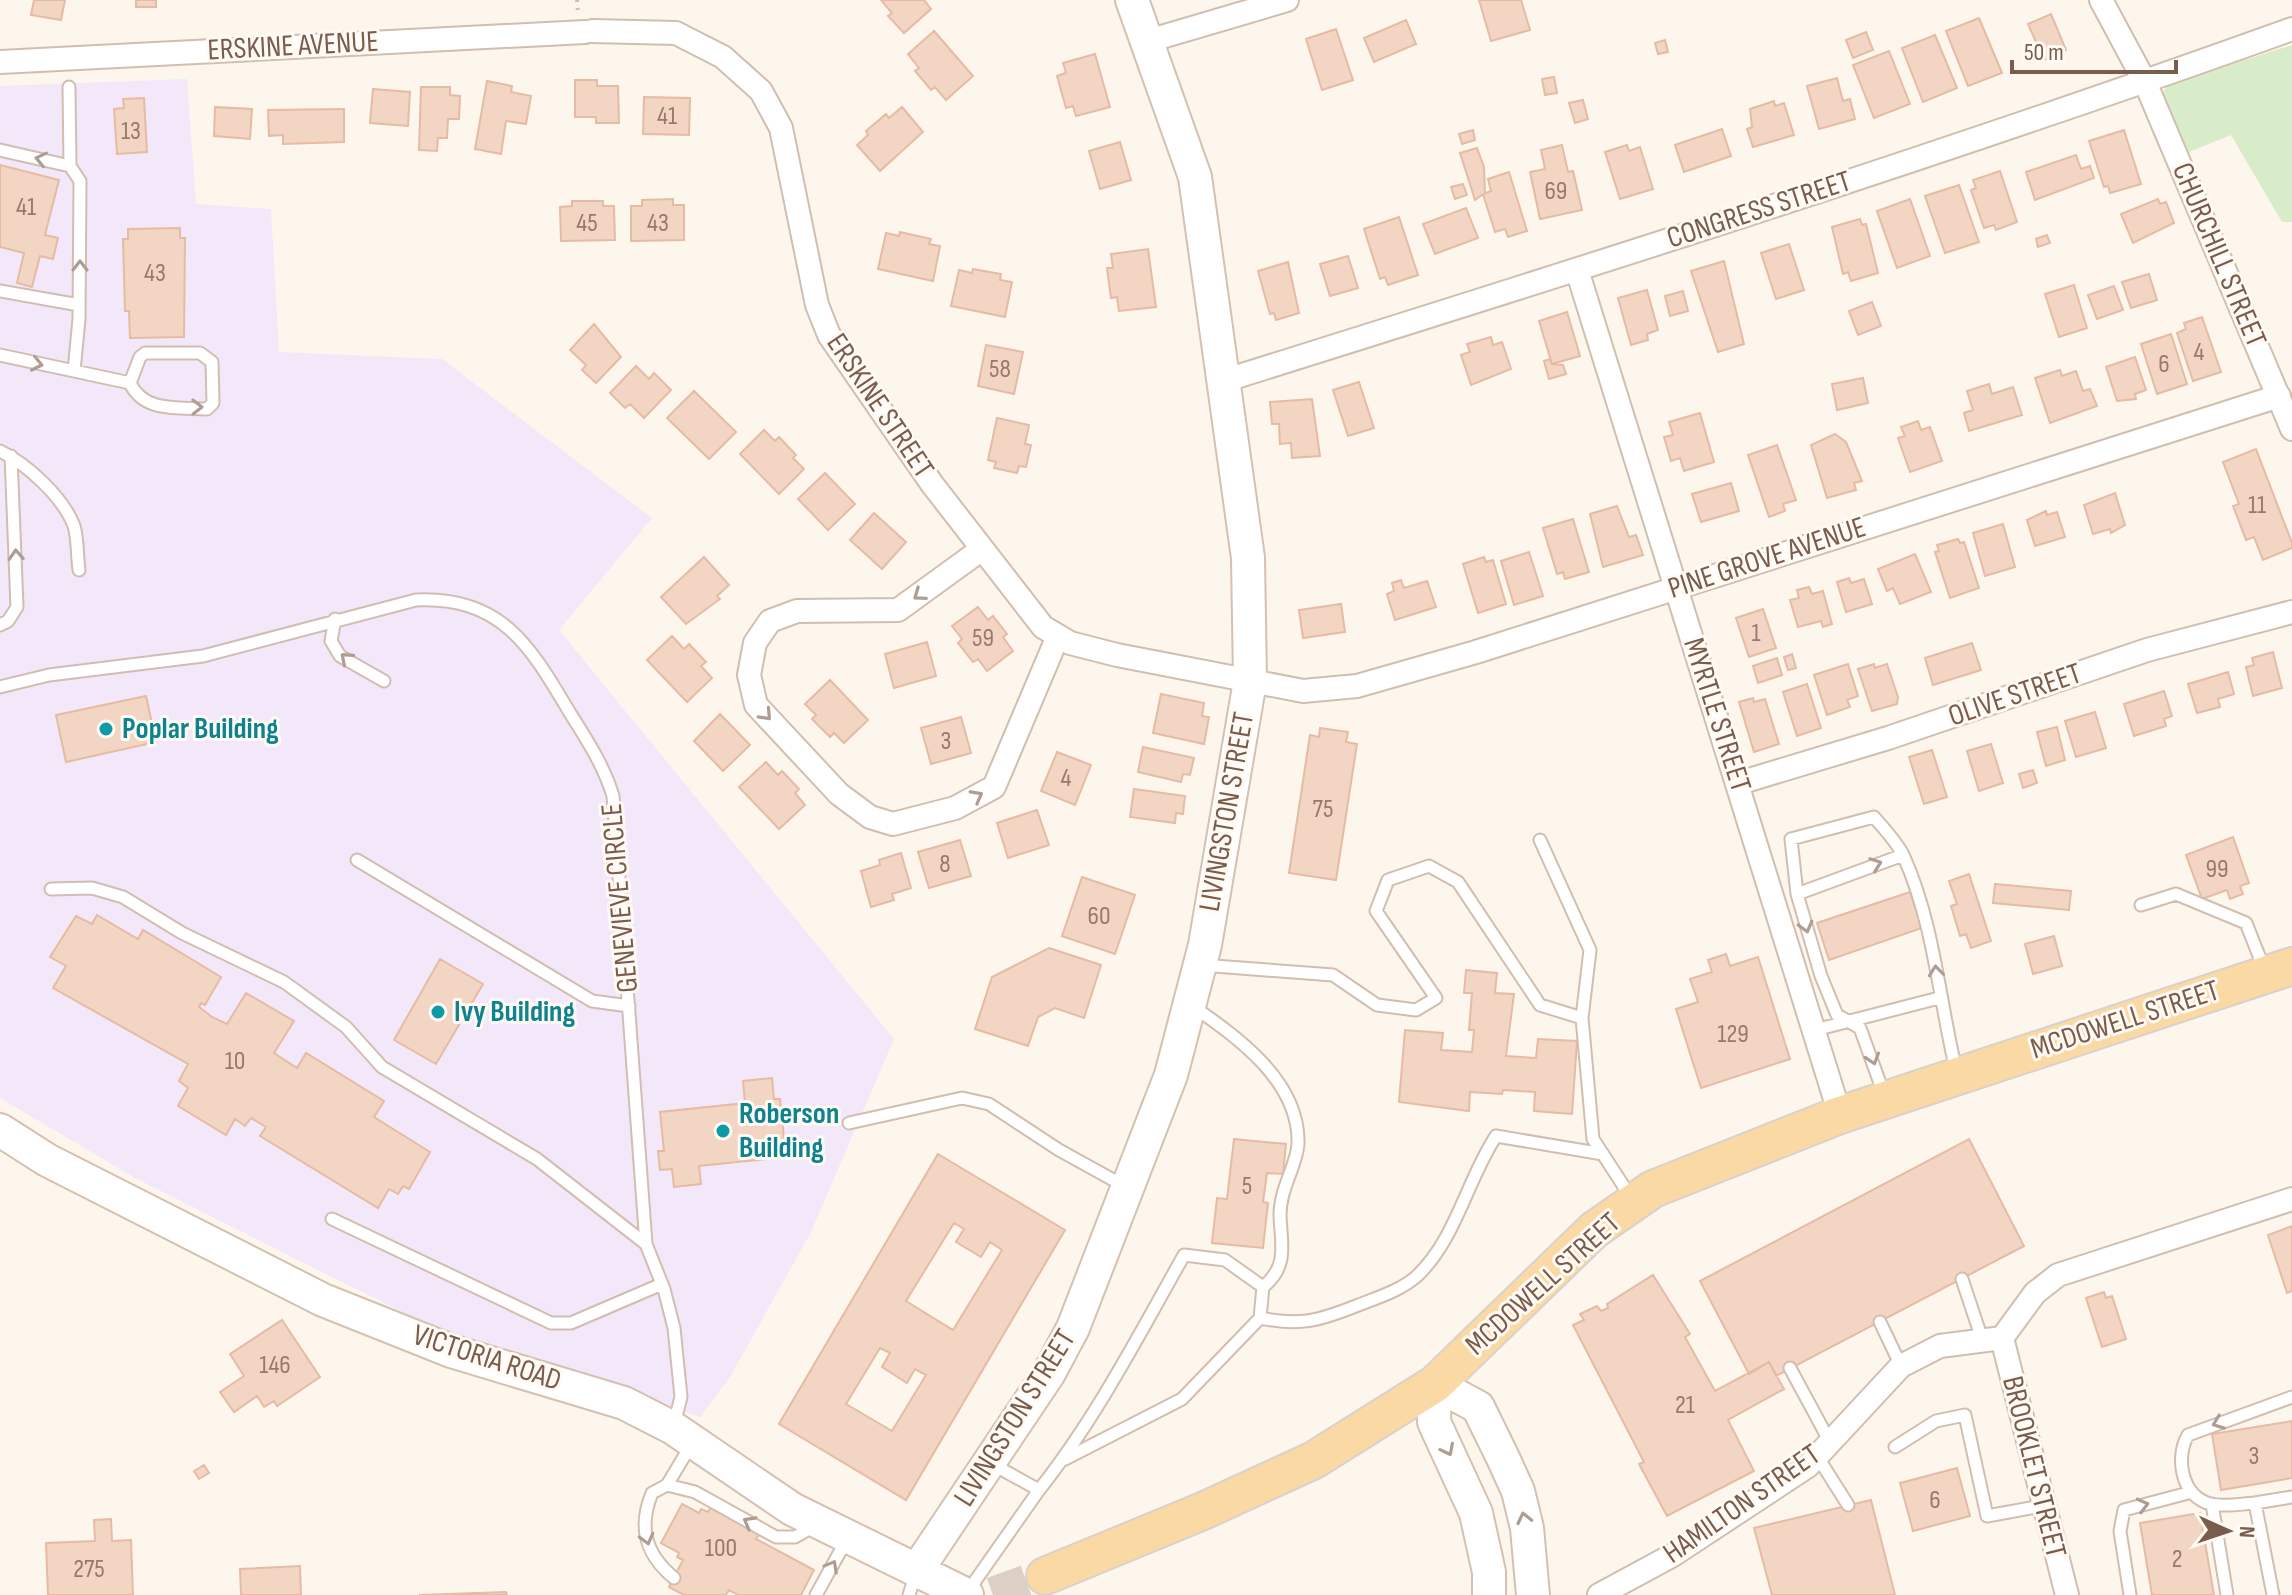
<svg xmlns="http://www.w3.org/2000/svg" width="2292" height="1595" viewBox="0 0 2292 1595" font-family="'Sofia Sans Condensed',sans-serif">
	<rect width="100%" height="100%" fill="#fdf6ec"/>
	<path fill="#f3e8fa" d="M187 79 196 204 271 209 279 352 442 359 652 518 559 630 894 1039 811 1232 730 1377 700 1417 430 1326 135 1178 0 1098V86Z"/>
	<path fill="#d8ecc9" d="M2292 45V222H2282L2231 135 2184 154 2160 96 2169 84Z"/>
	<path fill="#f3d5c3" stroke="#e6bba3" stroke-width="2" fill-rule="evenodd" d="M34 0H65L61 20 31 15Z
		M136 0H156V7H136Z
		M881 0H924L931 9 904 33 888 16 892 13Z
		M1479 0H1521L1530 30 1491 41Z
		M2051 14 2066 50 2044 60 2028 24Z
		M1979 18 2002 73 1968 86 1946 31Z
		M1406 20 1416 44 1374 62 1364 38Z
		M1336 29 1353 80 1322 90 1306 39Z
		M934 31 973 76 946 100 935 87 931 90 915 71 919 68 908 54Z
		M1866 32 1873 50 1853 58 1846 40Z
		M1935 35 1957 88 1923 102 1902 48Z
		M1665 40 1668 52 1658 54 1655 43Z
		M1889 51 1910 104 1874 118 1853 65Z
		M1095 54 1110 107 1076 116 1073 106 1066 108 1057 76 1066 73 1063 63Z
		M1554 77 1557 93 1545 95 1542 79Z
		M1837 78 1843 101 1850 99 1855 119 1819 129 1807 86Z
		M575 80H597V86H618L619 123H596V117H575Z
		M487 81 512 86 511 92 531 96 526 124 506 121 501 154 475 149Z
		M421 87H450V95L460 96 459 119H448L447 138H438L437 151 419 150Z
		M373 89 410 92 408 126 370 123Z
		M644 97 690 98 689 135 643 134Z
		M144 98 147 152 117 154 114 109 124 108 123 99Z
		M1583 100 1588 119 1575 123 1569 103Z
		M1774 101 1775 106 1784 103 1794 135 1753 147 1747 129 1752 127 1750 109Z
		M215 107 252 109 250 139 214 136Z
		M902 107 923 132 880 171 857 145 868 135 866 131 886 114 889 118Z
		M344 109V142L283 144V135L269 136 268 110Z
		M1722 129 1731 156 1684 172 1675 145Z
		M1473 130 1475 140 1462 144 1459 134Z
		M2124 130 2141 184 2110 193 2108 186 2104 187 2089 141Z
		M1120 142 1131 180 1100 189 1089 151Z
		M1562 145 1568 172 1573 171 1582 210 1540 219 1530 172 1545 169 1541 150Z
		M1627 145 1629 151 1640 147 1653 189 1620 199 1605 152Z
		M1477 148 1484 167 1485 193 1475 200 1460 153Z
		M2076 155 2081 169 2090 166 2094 178 2035 200 2026 172Z
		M0 165 59 180 45 235 58 238 53 259 40 256 32 287 17 283 24 253 0 247Z
		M2000 171 2017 222 1996 230 1994 225 1984 228 1971 190 1976 188 1973 180Z
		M1509 172 1527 231 1508 237 1505 229 1495 232 1483 194 1491 191 1488 179Z
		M1463 184 1467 195 1455 199 1451 187Z
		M1959 185 1979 242 1945 253 1925 196Z
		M673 199V205H684V240L631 241V206H642V200Z
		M1910 199 1930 256 1897 268 1877 211Z
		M2158 199 2160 204 2166 202 2174 223 2133 243 2121 214Z
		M572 201H603V206H614L615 240 561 241 560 207 572 206Z
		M1466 208 1478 238 1435 254 1423 224Z
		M1399 217 1418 275 1388 285 1385 277 1380 279 1364 229Z
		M1860 219 1862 225 1866 224 1878 273 1851 281 1848 272 1843 274 1832 227Z
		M180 228V238H185L184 337 130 338 129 311H125L123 239H128V229Z
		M900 232 931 239 929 244 940 246 933 281 878 269 886 233 899 236Z
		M2047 235 2050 243 2038 247 2036 239Z
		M1789 244 1804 290 1776 299 1761 253Z
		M1148 249 1156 307 1119 311 1117 297 1111 298 1107 268H1113L1111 254Z
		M1348 256 1358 288 1330 296 1320 264Z
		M1724 261 1744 344 1718 352 1691 271Z
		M1288 262 1299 313 1276 320 1274 313 1270 314 1258 271Z
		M973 269 1001 274 1000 280 1012 282 1005 317 951 306 959 270 972 273Z
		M2149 274 2157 300 2131 308 2122 282Z
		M2074 285 2087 328 2059 337 2045 294Z
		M2114 286 2123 310 2097 319 2088 295Z
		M1647 290 1658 330 1647 334 1648 340 1631 345 1618 298Z
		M1683 291 1688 311 1670 316 1665 296Z
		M1872 302 1881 326 1858 335 1849 311Z
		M1567 312 1580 356 1552 364 1539 321Z
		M2202 317 2221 372 2193 381 2177 333 2186 329 2184 323Z
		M594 324 621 357 596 383 582 370 586 365 570 350Z
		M2171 334 2187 384 2157 394 2141 344Z
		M1491 337 1493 345 1502 342 1511 369 1471 385 1461 355 1470 352 1467 344Z
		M986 345 1023 352 1014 394 978 386Z
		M2135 357 2146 390 2135 394 2136 399 2117 401 2106 367Z
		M1550 359 1552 364 1563 365 1566 374 1549 379 1544 361Z
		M636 366 649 379 654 373 671 390 644 418 630 404 625 408 610 393Z
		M2060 370 2062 376 2076 371 2083 391 2090 389 2097 406 2050 423 2035 378Z
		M1863 378 1868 403 1837 410 1832 384Z
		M1359 382 1374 428 1348 436 1333 390Z
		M1989 384 1992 394 2013 387 2022 415 1969 431 1964 413 1973 410 1967 391Z
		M694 391 736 432 709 459 667 418Z
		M1312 399 1320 456 1292 458 1291 443 1280 444 1279 424H1272L1270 402Z
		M1700 413 1714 462 1684 471 1680 458 1671 461 1664 437 1673 435 1669 422Z
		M997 418 1029 425 1025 444 1031 445 1026 467 1019 466 1017 473 994 468 996 462 988 460Z
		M1918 421 1921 430 1930 427 1942 461 1910 472 1898 438 1905 436 1901 427Z
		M764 430 775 441 779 437 796 455 793 458 804 469 779 494 740 454Z
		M1835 434 1846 442 1862 481 1854 483 1856 490 1827 498 1811 445Z
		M1777 445 1796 500 1783 504 1785 511 1769 517 1748 455Z
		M2256 449 2292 543V548L2263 560 2254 537 2246 540 2233 506 2239 504 2223 462Z
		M825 473 855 504 828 530 798 499Z
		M1731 483 1739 511 1701 522 1692 494Z
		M2115 493 2125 525 2111 533 2110 529 2093 534 2084 505Z
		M1617 506 1629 537 1636 535 1643 555 1603 567 1590 514Z
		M2046 511 2047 515 2057 512 2065 537 2035 546 2027 520Z
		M874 513 906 542 882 569 850 540Z
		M1573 519 1589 572 1565 579 1563 572 1557 574 1543 528Z
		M2003 524 2015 567 1985 576 1973 533Z
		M1958 539 1960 543 1964 542 1979 588 1950 598 1935 552 1939 551 1937 545Z
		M1529 552 1543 596 1514 605 1501 561Z
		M1915 554 1931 592 1900 604 1893 588 1887 591 1878 569Z
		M704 557 729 585 717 596 720 599 686 624 661 597Z
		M1484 557 1486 562 1493 560 1506 604 1478 613 1463 564Z
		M1849 578 1851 583 1864 579 1872 604 1846 612 1837 582Z
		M1401 580 1404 588 1427 581 1436 607 1395 620 1387 594 1394 591 1392 583Z
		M1809 587 1812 594 1823 591 1832 624 1823 627 1821 621 1798 627 1790 600 1799 598 1797 590Z
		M1341 604 1345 632 1303 638 1299 610Z
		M978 607 988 620 993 616 1007 634 1003 637 1013 651 987 671 978 659 973 662 958 643 962 639 952 626Z
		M1763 609 1776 648 1749 657 1736 618Z
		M672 636 684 649 689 644 706 662 701 666 712 678 687 702 647 660Z
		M927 642 936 676 894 688 885 654Z
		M1972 643 1981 670 1933 685 1925 658Z
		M2273 652 2282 688 2253 696 2246 667 2254 665 2252 658Z
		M1792 654 1796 668 1788 670 1784 657Z
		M1777 658 1782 675 1758 683 1753 666Z
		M1848 664 1858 696 1847 700 1850 707 1827 715 1814 675Z
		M1874 664 1875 668 1887 664 1898 697 1897 704 1872 711 1858 669Z
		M2228 672 2234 694 2218 699 2220 707 2197 713 2188 684Z
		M830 680 868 720 844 743 834 733 830 737 812 719 816 715 805 704Z
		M1807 684 1821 728 1797 736 1783 692Z
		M2164 691 2172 716 2164 719 2166 726 2134 736 2124 704Z
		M1161 694 1204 703 1202 716 1209 717 1204 744 1153 733Z
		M146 696 156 742 66 762 56 715Z
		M1753 698 1754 702 1765 699 1779 744 1754 752 1739 702Z
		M2095 712 2106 748 2076 757 2065 721Z
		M720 714 750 745 723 771 694 741Z
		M961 717 971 753 931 764 921 728Z
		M2057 727 2065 760 2046 766 2037 732Z
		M1320 728 1348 732 1346 742 1357 744 1336 880 1289 873 1310 735 1319 737Z
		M1991 744 2003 783 1979 791 1967 751Z
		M1143 747 1194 758 1190 775 1183 774 1181 782 1138 772Z
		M1932 750 1947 797 1924 804 1909 757Z
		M1057 752 1091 765 1075 805 1041 791Z
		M766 762 778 775 782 771 799 789 795 793 805 805 779 829 739 787Z
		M2033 770 2037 783 2023 788 2019 774Z
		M1134 789 1185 796 1183 814 1176 813 1175 823 1130 817Z
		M1037 810 1049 845 1008 858 997 823Z
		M2233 837 2249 883 2240 886 2243 894 2230 899 2227 890 2202 899 2186 855Z
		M960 840 971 876 929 888 918 852Z
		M901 853 911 888 892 894 894 900 871 907 861 871 880 865 879 860Z
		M1969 874 1991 941 1971 948 1966 934 1960 936 1951 906 1957 904 1949 881Z
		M1082 877 1135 895 1115 954 1062 936Z
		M1995 884 2071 891 2069 910 1993 903Z
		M1910 892 1922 928 1829 960 1817 923Z
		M97 915 138 939 143 930 221 977 205 1005 201 1003 199 1007 212 1017 227 1024 246 993 294 1021 274 1053 297 1068 306 1053 384 1101 374 1117 430 1152 409 1189 403 1186 398 1194 389 1189 378 1208 260 1136 266 1127 251 1118 245 1126 235 1119 226 1135 178 1106 188 1088 179 1081 188 1064 53 988 66 966 50 957 76 916 92 924Z
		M2054 936 2062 966 2033 974 2025 944Z
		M1049 948 1101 965 1084 1018 1055 1008 1038 1017 1028 1046 975 1029 992 977Z
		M1726 954 1730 966 1758 957 1790 1059 1701 1088 1676 1009 1698 1002 1690 979 1712 972 1708 960Z
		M440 959 483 984 436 1064 394 1040Z
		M1466 970 1497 973 1495 993 1514 994 1506 1056 1536 1058 1538 1039 1577 1041 1572 1114 1534 1111 1535 1092 1503 1090 1502 1094 1470 1092 1469 1111 1399 1102 1405 1030 1443 1033 1441 1050 1472 1052 1474 1030H1469L1472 993H1464Z
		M772 1078 774 1099H780L786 1157 699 1166 701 1184 674 1187 672 1169 660 1170 658 1151H664L660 1112 745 1103 743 1081Z
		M1234 1139 1286 1144 1283 1174 1267 1173 1263 1202 1268 1203 1263 1248 1212 1243 1217 1198 1227 1199Z
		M1969 1139 2024 1246 1776 1376 1769 1362 1749 1374 1700 1281Z
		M938 1154 1065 1230 906 1500 779 1424ZM954 1223 964 1229 956 1242 981 1257 990 1242 1002 1250 953 1330 906 1301ZM880 1348 890 1353 882 1367 907 1383 915 1369 926 1375 892 1431 846 1404Z
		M2292 1226V1291L2287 1293 2268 1235Z
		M1653 1275 1690 1334 1685 1337 1715 1391 1769 1362 1784 1389 1728 1420 1754 1471 1667 1516 1639 1464 1644 1462 1573 1325 1584 1320 1580 1314 1597 1306 1601 1311 1608 1308 1607 1304Z
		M2104 1292 2106 1298 2112 1296 2126 1339 2102 1347 2086 1298Z
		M282 1320 320 1377 277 1406 274 1401 264 1407 257 1396 234 1412 220 1392 244 1376 230 1354Z
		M2292 1421V1478L2221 1490 2212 1434Z
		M204 1465 209 1473 199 1479 194 1471Z
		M1957 1468 1970 1516 1913 1531 1900 1483Z
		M1871 1500 1895 1595H1772L1754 1528Z
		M682 1504 699 1513 701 1509 708 1512 712 1505 759 1535 756 1539 814 1570 801 1595H738L729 1590 726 1595H684L669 1587 683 1560 677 1557 679 1553 661 1543Z
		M2200 1513 2214 1595H2152L2140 1523Z
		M111 1519 112 1541 131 1540 133 1595H48L46 1543 95 1541 94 1520Z
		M300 1566 301 1595H241L240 1569Z
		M506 1592 507 1595H419Z"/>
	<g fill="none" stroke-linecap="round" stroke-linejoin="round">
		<path stroke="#dcd0c4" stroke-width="36" stroke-dasharray="36 18" stroke-linecap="butt" d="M993 1595 1045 1576"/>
		<g stroke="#d1beb0" stroke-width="15">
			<path id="lane" d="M69 87 70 166
				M0 150 70 166 80 181 79 319 74 371
				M0 291 79 305
				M0 355 130 383C144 413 178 407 207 409L213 403 212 362 200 353H145L140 357 130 383
				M0 451C27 464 63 497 74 526 78 539 77 557 79 570
				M335 619 331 641 340 656 384 681
				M0 625 8 621 17 607 11 456
				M0 687 49 675 203 656 416 600C503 596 531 648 570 713 587 740 604 766 613 796L646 1244
				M1540 840 1590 950 1582 1018 1593 1139 1632 1199
				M357 860 592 1001 629 1006
				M51 889 92 888 123 897 182 933 284 982 346 1027 382 1067 537 1159 646 1244 664 1289 674 1328 681 1397 674 1424
				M1797 894 1903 855
				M2141 905 2176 894 2246 923 2265 971
				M1201 965 1333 975 1377 1005 1416 1010 1436 998 1376 911 1388 880 1429 866 1458 882 1540 1005 1582 1018
				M1815 1030 1939 998
				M1885 1097 1860 1028 1837 1015 1821 976 1797 894 1791 839 1874 817C1884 829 1898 843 1904 857 1934 924 1939 999 1956 1070
				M849 1123 962 1098 989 1104 1059 1150 1126 1187
				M332 1219 551 1323H571L662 1284
				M1962 1279 1982 1339
				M1260 1318C1300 1326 1318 1321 1356 1306 1376 1298 1400 1291 1417 1276 1456 1239 1467 1180 1496 1136L1603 1154
				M1880 1322 1901 1366
				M1790 1368 1830 1442
				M1895 1447 1936 1421 1965 1415 1987 1516 2042 1506
				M1817 1456 1848 1505
				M1065 1459 1182 1399 1260 1318 1263 1287
				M992 1464 1039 1490C1096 1418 1139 1335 1184 1255L1225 1260 1263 1287C1289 1266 1281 1244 1280 1215 1280 1188 1297 1165 1298 1144 1300 1081 1237 1037 1191 1005
				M667 1485 695 1492 776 1537H795L816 1525
				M2255 1503 2292 1497
				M2212 1504 2227 1595
				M674 1578C645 1554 638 1527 652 1493L667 1485 691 1445
				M968 1591 1039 1490
				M816 1595 847 1539
				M909 1595 916 1573
				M2130 1595 2120 1531 2124 1510 2192 1492
				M2273 1595 2255 1503C2241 1504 2224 1507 2210 1504 2181 1496 2175 1457 2188 1435L2292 1397"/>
		</g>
		<g stroke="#d1beb0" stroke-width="26">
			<path id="street" d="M2101 0 2145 82 2292 429
				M592 31 676 33 723 57 761 91 781 128 817 305 829 335 932 484 1043 627 1070 643 1117 655 1303 691 1357 686 1476 652 2279 396
				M1148 41 1287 0
				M0 62 585 32
				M1577 270 1840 1115
				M1223 381C1581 269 1939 156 2292 29
				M982 549 898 610 797 611 770 621 755 643 749 675 756 705 839 794 870 817 893 824 955 808 994 787 1058 636
				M1739 783 1888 738 2147 650 2292 612
				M2002 1338 2067 1595
				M1599 1595 1673 1555 1808 1466 1901 1366 1940 1346 2002 1338 2035 1293 2058 1275 2292 1199"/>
		</g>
		<g stroke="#d6c0b0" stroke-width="36">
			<path id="secondary" d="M0 1130 47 1160 323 1300 451 1351 624 1403 673 1428 792 1509 967 1595
				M917 1570 1049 1373 1073 1328 1171 1075 1205 945 1250 681 1248 558 1195 177 1132 0
				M1489 1595V1572L1476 1513 1434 1422 1435 1384 1478 1407 1503 1458 1518 1491 1527 1528 1533 1595"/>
		</g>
		<g stroke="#dad1cd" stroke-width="40">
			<path id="primary" d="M1045 1576 1203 1511 1314 1460 1435 1384 1594 1230 1653 1189 1840 1115 2292 966"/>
		</g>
		<path stroke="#d9b8a5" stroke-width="4" stroke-dasharray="2 6" stroke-linecap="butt" d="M577 0 578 13"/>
		<use href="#lane" stroke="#fff" stroke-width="11"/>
		<use href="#street" stroke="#fff" stroke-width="22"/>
		<use href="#secondary" stroke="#fff" stroke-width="32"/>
		<use href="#primary" stroke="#fbd9a5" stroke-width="36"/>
	</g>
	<defs><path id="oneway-chevron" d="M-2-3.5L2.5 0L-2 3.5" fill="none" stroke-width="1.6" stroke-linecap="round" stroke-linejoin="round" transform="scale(2)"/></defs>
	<g stroke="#af9d94">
		<use href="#oneway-chevron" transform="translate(41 159) rotate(-167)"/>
		<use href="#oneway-chevron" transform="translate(80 266) rotate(-90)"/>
		<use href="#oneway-chevron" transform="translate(37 364) rotate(12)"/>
		<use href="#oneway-chevron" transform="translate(197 407) rotate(-1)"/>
		<use href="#oneway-chevron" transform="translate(16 555) rotate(-93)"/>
		<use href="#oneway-chevron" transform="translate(919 595) rotate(144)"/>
		<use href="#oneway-chevron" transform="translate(346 658) rotate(-139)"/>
		<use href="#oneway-chevron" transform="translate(766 715) rotate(47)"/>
		<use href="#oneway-chevron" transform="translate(977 796) rotate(-29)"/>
		<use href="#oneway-chevron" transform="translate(1876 864) rotate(-20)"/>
		<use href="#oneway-chevron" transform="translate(1806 927) rotate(75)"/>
		<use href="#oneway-chevron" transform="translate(1936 971) rotate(-96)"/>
		<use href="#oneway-chevron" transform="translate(1873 1059) rotate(72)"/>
		<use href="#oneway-chevron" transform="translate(2218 1423) rotate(159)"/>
		<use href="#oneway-chevron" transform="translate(1448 1450) rotate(63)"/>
		<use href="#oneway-chevron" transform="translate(2143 1505) rotate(-14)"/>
		<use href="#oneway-chevron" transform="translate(1524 1518) rotate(-103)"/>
		<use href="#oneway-chevron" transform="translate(749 1522) rotate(-151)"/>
		<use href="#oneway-chevron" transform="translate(647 1539) rotate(75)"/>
		<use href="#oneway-chevron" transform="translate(832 1566) rotate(-61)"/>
	</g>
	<g fill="#0f9aa8" stroke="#fffaf3" stroke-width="3">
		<circle cx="106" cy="729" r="8"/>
		<circle cx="438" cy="1012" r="8"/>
		<circle cx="723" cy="1131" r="8"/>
	</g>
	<g text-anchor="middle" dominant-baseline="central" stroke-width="6" stroke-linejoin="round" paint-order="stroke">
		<g font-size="26" fill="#987a6a">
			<text x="667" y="116">41</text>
			<text x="131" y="131">13</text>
			<text x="1556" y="191">69</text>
			<text x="26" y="207">41</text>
			<text x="587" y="223">45</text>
			<text x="658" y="223">43</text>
			<text x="155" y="273">43</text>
			<text x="2199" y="352">4</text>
			<text x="2164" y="364">6</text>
			<text x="1000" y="369">58</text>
			<text x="2257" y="505">11</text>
			<text x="1756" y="633">1</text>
			<text x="983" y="638">59</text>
			<text x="946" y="741">3</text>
			<text x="1066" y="778">4</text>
			<text x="1323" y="809">75</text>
			<text x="945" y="864">8</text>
			<text x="2217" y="869">99</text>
			<text x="1099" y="916">60</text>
			<text x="1733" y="1034">129</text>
			<text x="235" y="1061">10</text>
			<text x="1247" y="1186">5</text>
			<text x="275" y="1365">146</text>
			<text x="1685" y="1405">21</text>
			<text x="2254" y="1456">3</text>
			<text x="1935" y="1500">6</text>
			<text x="721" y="1548">100</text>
			<text x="2177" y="1559">2</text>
			<text x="89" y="1569">275</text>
		</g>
		<g font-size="30" fill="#7a5c4d" stroke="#fffaf3">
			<text transform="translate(293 46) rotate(-3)">ERSKINE AVENUE</text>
			<text transform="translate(1759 210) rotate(-18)">CONGRESS STREET</text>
			<text transform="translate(2219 255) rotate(67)">CHURCHILL STREET</text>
			<text transform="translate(880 406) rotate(56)">ERSKINE STREET</text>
			<text transform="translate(1767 558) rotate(-18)">PINE GROVE AVENUE</text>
			<text transform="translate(2015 695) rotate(-19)">OLIVE STREET</text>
			<text transform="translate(1717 715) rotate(72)">MYRTLE STREET</text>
			<text transform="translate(1227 812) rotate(-80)">LIVINGSTON STREET</text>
			<text transform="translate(620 898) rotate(-95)">GENEVIEVE CIRCLE</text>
			<text transform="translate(2125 1020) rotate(-18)">MCDOWELL STREET</text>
			<text transform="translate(1543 1284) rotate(-42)">MCDOWELL STREET</text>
			<text transform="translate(487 1358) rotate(18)">VICTORIA ROAD</text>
			<text transform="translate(1015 1418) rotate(-58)">LIVINGSTON STREET</text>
			<text transform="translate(2034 1467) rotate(76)">BROOKLET STREET</text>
			<text transform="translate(1742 1504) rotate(-35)">HAMILTON STREET</text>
		</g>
		<g font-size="30" font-weight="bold" fill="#0d838f" stroke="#fffaf3" text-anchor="start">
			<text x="122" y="729">Poplar Building</text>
			<text x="454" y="1012">Ivy Building</text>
			<text x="739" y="1114">Roberson<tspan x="739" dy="34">Building</tspan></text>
		</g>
	</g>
	<g transform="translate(2228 1531) rotate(93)" stroke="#fffaf3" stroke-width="6" paint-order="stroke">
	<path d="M0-6L14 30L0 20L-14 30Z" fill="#7a5c4d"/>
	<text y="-12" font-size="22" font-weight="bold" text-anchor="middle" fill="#7a5c4d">N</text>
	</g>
	<path d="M2012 60v12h164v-12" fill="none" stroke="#7a5c4d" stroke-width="4"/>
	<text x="2024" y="60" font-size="24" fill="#7a5c4d" stroke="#fffaf3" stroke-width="6" paint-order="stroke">50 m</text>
</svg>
